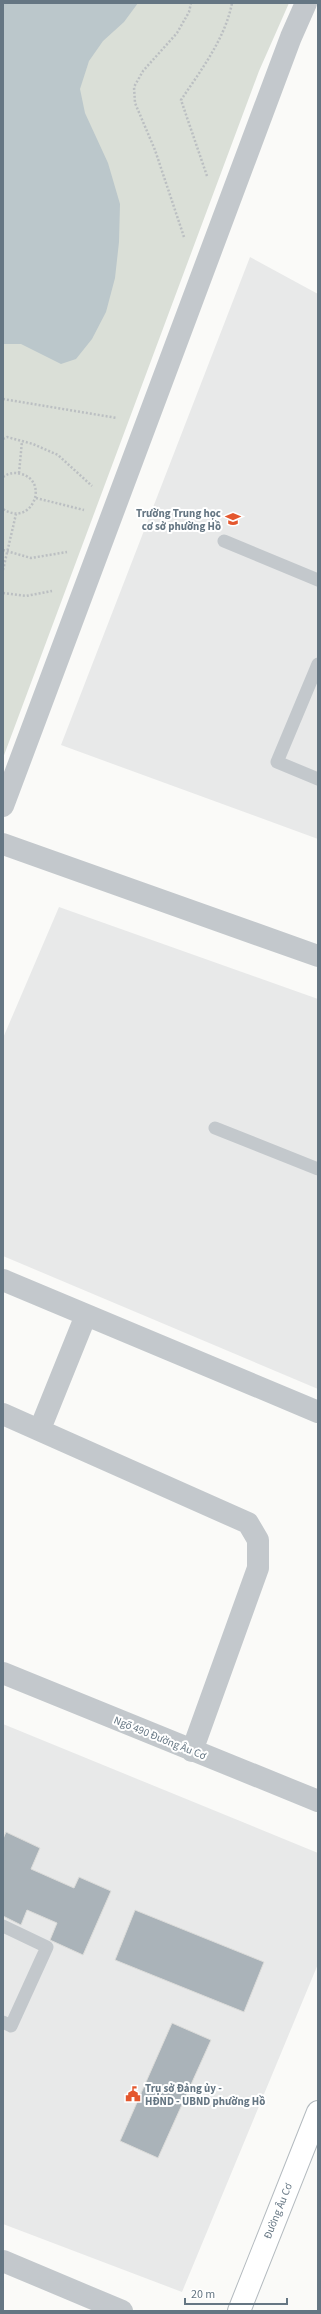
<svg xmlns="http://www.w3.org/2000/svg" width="321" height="2314" viewBox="0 0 321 2314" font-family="'Source Sans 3',sans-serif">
	<rect width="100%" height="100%" fill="#fafaf8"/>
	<path fill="#e8e9e9" d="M250 257 318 294V839L61 745Z
		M59 907 318 999V1389L3 1256V1038Z
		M3 1724 318 1853V1964L182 2292 3 2224Z"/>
	<path fill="#dadfd7" d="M3 3H289L259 71 3 758Z"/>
	<path fill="#bbc7cb" d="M3 3H138L124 22 103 41 89 61 80 89 85 113 108 163 120 204 119 242 115 278 106 312 92 339 76 359 61 364 21 344H3Z"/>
	<path fill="#aab3b9" stroke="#dcdcda" d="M6 1832 40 1848 31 1869 74 1888 79 1877 111 1891 83 1955 50 1940 57 1923 27 1910 21 1925 3 1916V1839Z
		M135 1910 264 1962 244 2012 115 1960Z
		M172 2023 211 2040 158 2158 120 2141Z"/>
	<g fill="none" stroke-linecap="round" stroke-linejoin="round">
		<g stroke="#b3babf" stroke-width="24">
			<path id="secondary" d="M239 2311 318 2112"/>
		</g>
		<path stroke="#bbbfc2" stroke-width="2.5" stroke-dasharray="2 2" stroke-linecap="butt" d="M207 176 181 100C201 70 225 39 232 3
			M184 237 155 150 135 103 134 87 143 71 177 33 189 12 191 3
			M3 399 117 418
			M3 439 7 437 33 444 58 455 92 486
			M19 473 22 441
			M3 477C9 473 14 472 21 474 50 481 32 528 3 509
			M36 498 84 510
			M3 550 31 558 67 552
			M3 570 16 514
			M3 593 26 596 52 591"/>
		<path stroke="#c3c8cc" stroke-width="13" d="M224 541 318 580
			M318 664 277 762 318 779
			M215 1128 318 1169
			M3 1926 47 1947 11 2026 3 2022"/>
		<path stroke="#c3c8cc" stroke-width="22" d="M3 806 291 37 306 3
			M3 844 318 956
			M3 1280 318 1412
			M3 1414 248 1523 258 1540V1568L192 1751
			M40 1429 86 1315
			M3 1673 318 1801
			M3 2261 122 2311"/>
		<use href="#secondary" stroke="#fff" stroke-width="22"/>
	</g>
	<defs>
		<g id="school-bare" transform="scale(1.2)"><path d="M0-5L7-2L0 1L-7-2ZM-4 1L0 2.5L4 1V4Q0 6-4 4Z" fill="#e4572e" stroke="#fff" stroke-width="2.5" paint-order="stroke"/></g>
		<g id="civic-bare" transform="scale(1.2)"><path d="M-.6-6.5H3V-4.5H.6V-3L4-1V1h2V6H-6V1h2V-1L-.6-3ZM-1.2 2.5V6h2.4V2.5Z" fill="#e4572e" stroke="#fff" stroke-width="2.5" paint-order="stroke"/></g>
	</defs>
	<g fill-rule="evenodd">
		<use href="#school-bare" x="233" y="519"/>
		<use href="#civic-bare" x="133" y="2094"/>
	</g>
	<g text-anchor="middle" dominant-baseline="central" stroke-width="4" stroke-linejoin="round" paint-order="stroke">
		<g font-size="11" font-weight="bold" fill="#657683" stroke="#fff" text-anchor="end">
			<text x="221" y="513">Trường Trung học<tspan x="221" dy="13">cơ sở phường Hồ</tspan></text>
			<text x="145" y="2088" text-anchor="start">Trụ sở Đảng ủy -<tspan x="145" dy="13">HĐND - UBND phường Hồ</tspan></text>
		</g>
		<g font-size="11" fill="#657683" stroke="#fff">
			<text transform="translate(160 1738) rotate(22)">Ngõ 490 Đường Âu Cơ</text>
			<text transform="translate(278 2211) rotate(-68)">Đường Âu Cơ</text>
		</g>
	</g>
	<rect width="321" height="2314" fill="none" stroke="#657683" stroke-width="8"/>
	<path d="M185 2298v6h102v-6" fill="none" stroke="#657683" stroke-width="2"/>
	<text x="191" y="2298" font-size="12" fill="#657683" stroke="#ffffff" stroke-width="3" paint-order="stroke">20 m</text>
</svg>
